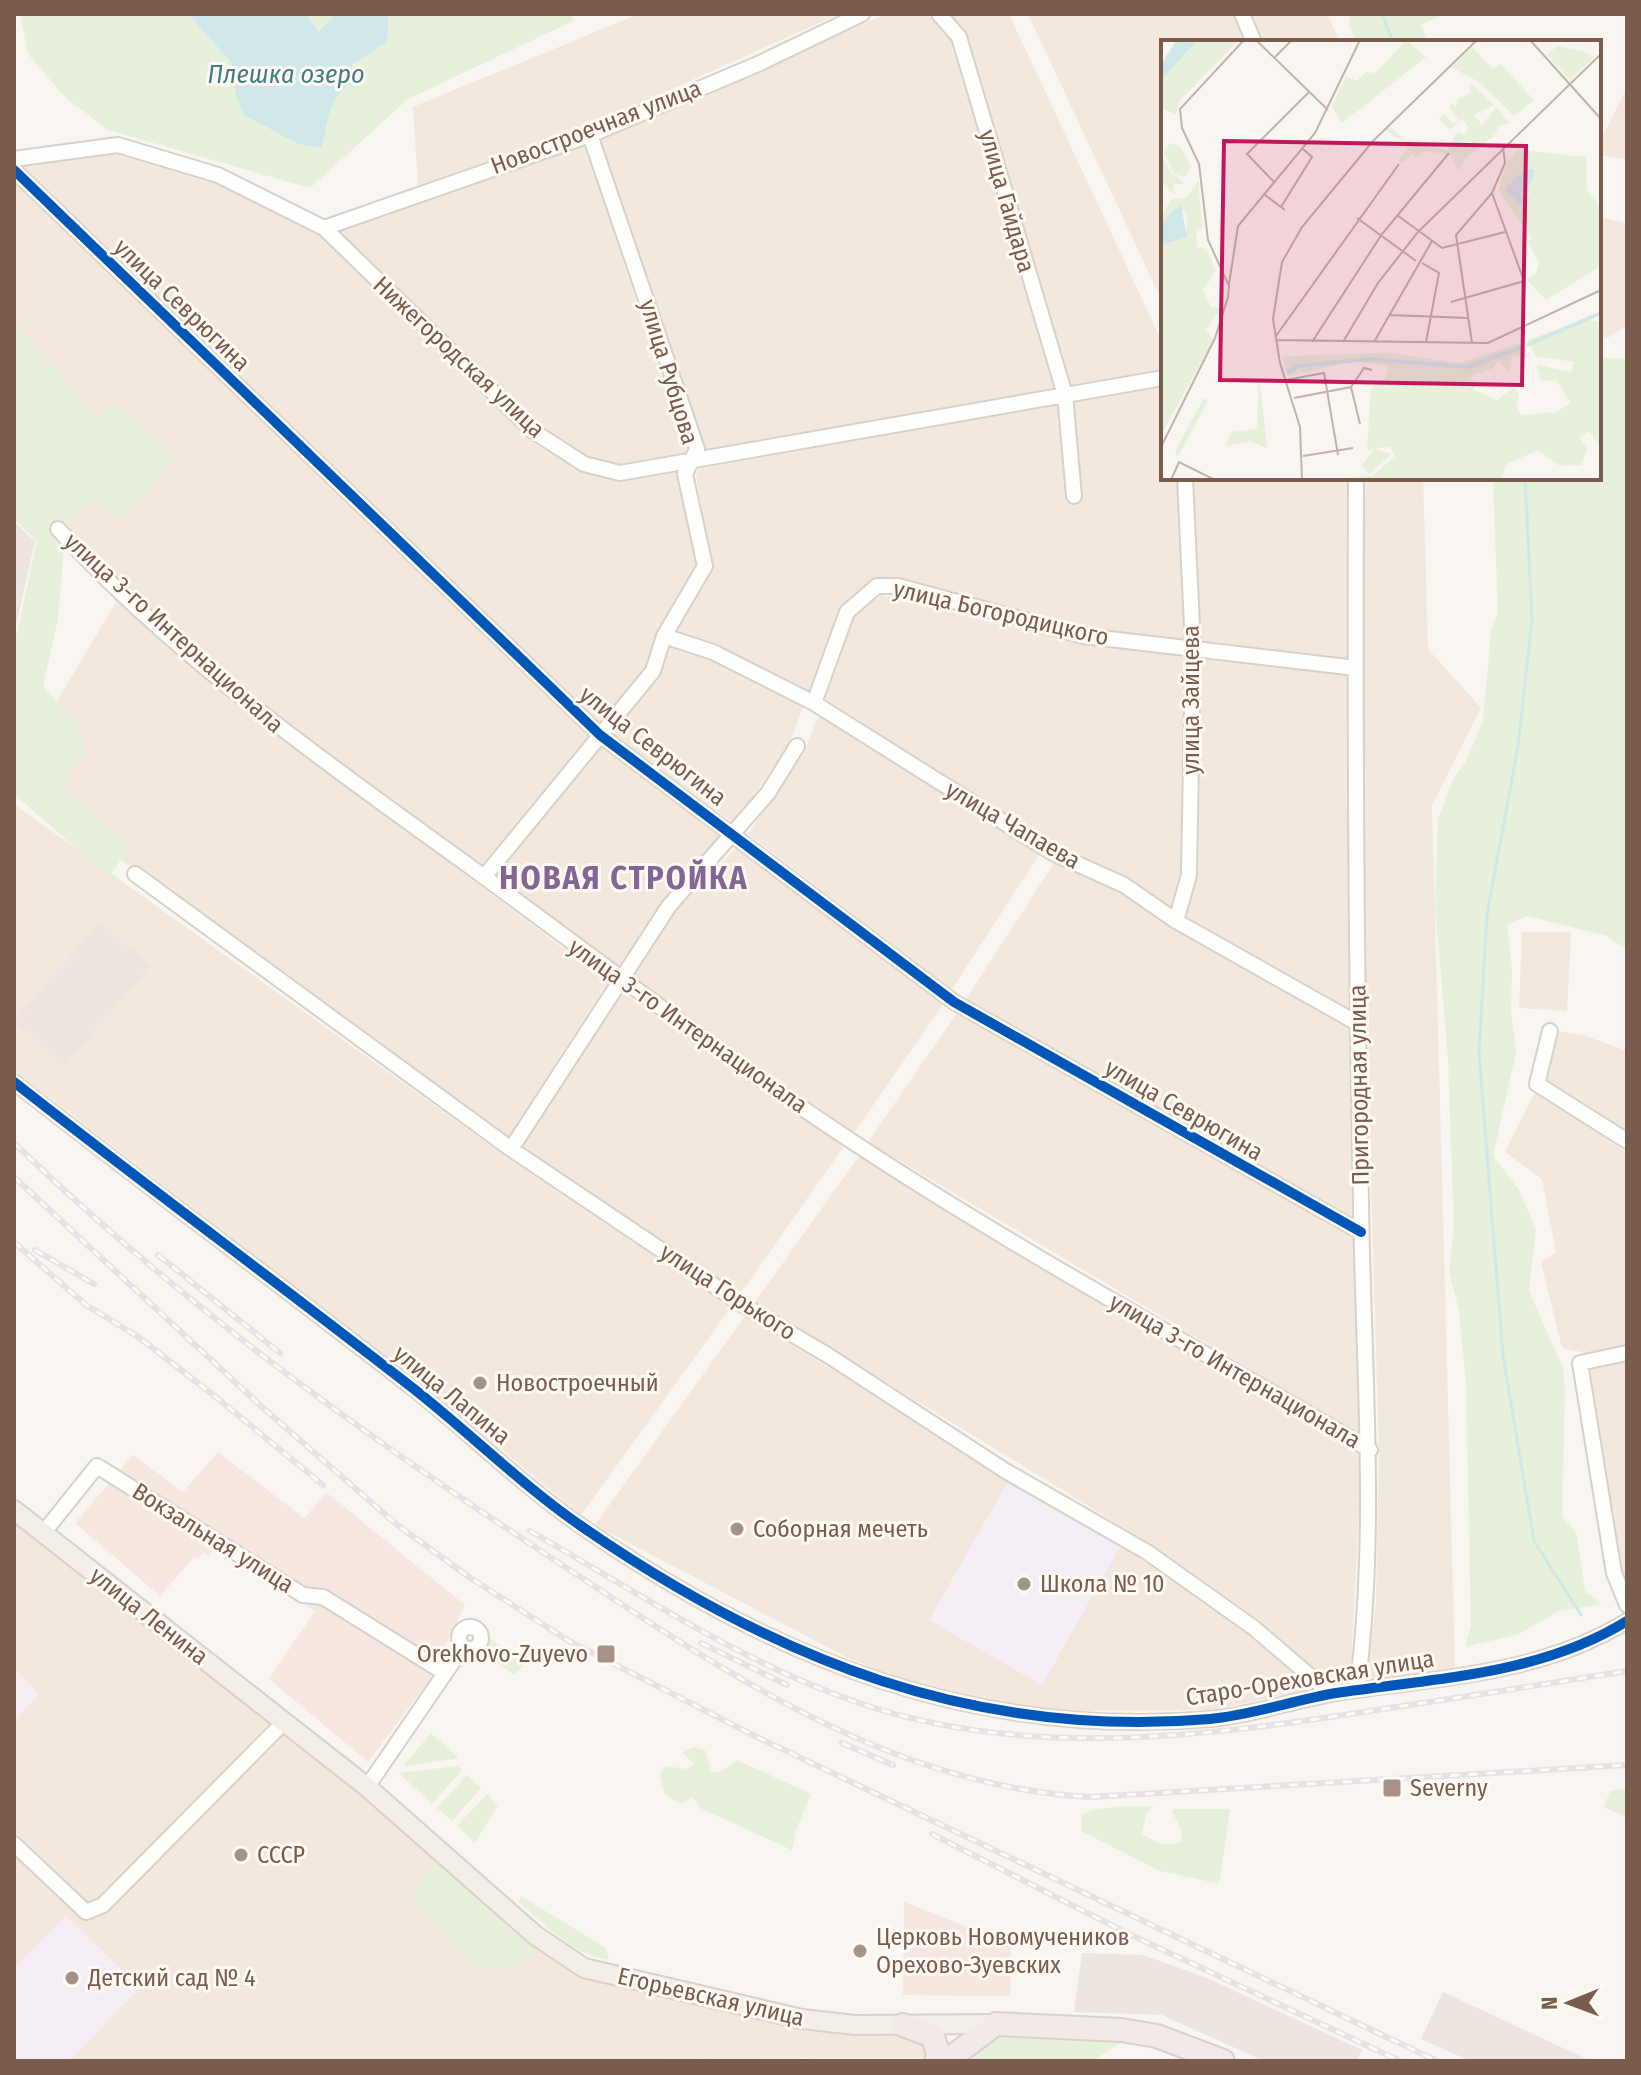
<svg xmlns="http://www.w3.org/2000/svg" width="1641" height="2075" viewBox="0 0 1641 2075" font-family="'Fira Sans Condensed',sans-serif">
	<rect width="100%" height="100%" fill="#f9f5f0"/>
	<path fill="#f2e8de" d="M639 14H839L587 127 418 185 413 107Z
		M886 14H927L951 41 1054 389 706 450 600 140Z
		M950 14H1009L1163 344V370L1071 386 967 35Z
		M1028 14H1233L1246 42H1163V303Z
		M1246 14H1327L1340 42H1260Z
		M1625 91 1627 92V160L1599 155V144Z
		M585 146 687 454 620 464 587 456 538 425 339 232Z
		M117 154 215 183 318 235 527 438 579 471 620 482 679 472 696 565 656 632 645 667 599 723 23 166Z
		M14 181 588 736 482 865 278 723 130 597 51 516 14 352Z
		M1599 217 1627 223V325L1606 339 1599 331Z
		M1163 387V478H1177L1184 639 1086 628 900 578H876L840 608 809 691 717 644 676 631 713 568 696 475 699 469 1057 405 1066 496 1075 504 1082 495 1074 402Z
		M1193 478H1348L1347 658 1201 641Z
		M1362 478H1423L1428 649 1481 708 1432 805 1455 1667 1367 1680 1376 1602 1379 1450 1366 1023Z
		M880 595 1082 644 1185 656 1181 874 1171 907 1128 877 1055 845 824 699 854 617Z
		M119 597 273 730 608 982 508 1137 14 783V774Z
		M669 647 710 660 803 707 790 742 735 824 612 734 660 675Z
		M1202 658 1347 675 1349 1008 1186 916 1198 875Z
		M818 715 1039 855 952 989 748 834 805 751Z
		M602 747 724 837 663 900 618 968 496 876Z
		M14 804 505 1156 731 1307 581 1515 422 1384 14 1070Z
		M737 847 943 1004 854 1133 631 978 676 911Z
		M1054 863 1120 892 1172 928 1349 1028 1352 1218 966 999Z
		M1522 932H1571L1567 1011 1519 1008Z
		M622 992 844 1146 741 1293 522 1147Z
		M957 1013 1353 1237 1361 1435 868 1142Z
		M1558 1031 1583 1035 1627 1051V1133L1547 1080Z
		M1536 1090 1627 1153V1345L1587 1353 1562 1348 1541 1262 1556 1252 1542 1179 1505 1152Z
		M859 1156 1362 1455 1350 1683 1334 1685 1260 1621 1152 1545 755 1302Z
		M745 1316 1143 1559 1249 1635 1312 1689 1212 1710 1068 1711 981 1700 900 1679 850 1659 595 1525Z
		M1627 1362V1583L1622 1571 1589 1370Z
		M14 1523 270 1723 99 1898 88 1902 14 1831Z
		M284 1734 362 1793 580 1976 902 2033 926 2042 928 2058 14 2061V1854L82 1919 109 1911Z"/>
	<path fill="#f6e8e1" d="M218 1452 304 1518 327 1493 465 1605 429 1681 368 1762 269 1679 315 1611 215 1547 209 1556 204 1552 198 1559 194 1557 160 1596 75 1523 133 1455 183 1492Z
		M904 1902 1011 1944 1010 1996 903 1995Z"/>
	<path fill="#ede5e0" d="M14 522 35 541 14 635Z
		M100 922 151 966 64 1066 14 1021Z
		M1082 1953 1143 1955 1207 1978 1362 2050 1357 2061H1264L1162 2015 1074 2012Z
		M1443 1992 1591 2061H1470L1421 2039Z"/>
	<path fill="#f6eef6" d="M1007 1483 1120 1547 1042 1685 929 1620Z
		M14 1669 39 1694 14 1722Z
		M66 1915 140 1988 69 2061H14V1968Z"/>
	<path fill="#e7f0db" d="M20 14H188L231 62 236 96 262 125 279 133 327 131C328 105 334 95 355 80L352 65 387 42 389 14H572L573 21 408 99 310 188 108 130 65 97 28 54Z
		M306 14H335L319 33Z
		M1351 14H1446L1421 24 1428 42H1356L1349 24Z
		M14 321 97 420 115 402 176 457 120 522 95 498 66 525 58 619 43 686 79 726 86 753 61 788 130 846 109 877 14 794V646L37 541 14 519Z
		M1599 357 1627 359V950L1607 936 1527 916 1507 925 1512 969 1511 1012 1516 1052 1493 1156 1519 1190 1536 1230 1529 1291 1563 1368 1565 1389 1562 1517 1576 1531 1585 1591 1602 1604 1559 1611 1519 1634 1465 1647 1471 1626 1466 1381 1459 1311 1449 1271 1454 1229 1448 1057 1435 906 1438 820 1453 779 1466 762 1483 720 1491 631 1498 612 1493 478H1599Z
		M490 1639 524 1663 515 1675 481 1652Z
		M431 1733 459 1758 403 1766Z
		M693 1747 705 1750 711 1771 720 1772 737 1760 811 1794 796 1830 792 1850 700 1808 692 1797 681 1804 665 1795 660 1776 664 1766 687 1769 694 1763 682 1753Z
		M457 1766 462 1770 432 1804 399 1773Z
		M467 1775 481 1788 452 1821 437 1808Z
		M1627 1788V1818L1604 1807 1610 1791Z
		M487 1794 498 1805 475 1843 457 1826Z
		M1122 1806H1153L1146 1814 1142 1834C1156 1842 1165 1848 1181 1842 1184 1827 1175 1822 1172 1809H1230L1220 1879 1216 1883 1160 1871 1081 1831 1082 1815 1091 1810Z
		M439 1861 534 1949 533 1957C516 1968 489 1973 472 1963L409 1893Z
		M521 1896 606 1948 609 1960C572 1955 546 1925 519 1902Z
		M1052 2033 1125 2040 1092 2061H960L1004 2036Z"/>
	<path fill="#d0e8ea" d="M188 14H306L319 32 335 14H389L387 42 352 65 355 80C324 103 332 115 321 148L298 144 244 115 236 96 231 62Z"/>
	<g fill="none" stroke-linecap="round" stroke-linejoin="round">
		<path stroke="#d0e8ea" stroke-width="3" d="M1382 14 1393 42
			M1525 478 1532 619 1518 747 1487 914 1479 1052 1503 1356 1534 1541 1581 1615"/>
		<g stroke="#d7d1cb" stroke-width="18">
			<path id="minor" d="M939 14 959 37 1065 395 1074 496
				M1242 14 1254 42
				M14 159 118 145 218 175 324 228 533 431 584 464 620 473 1163 378
				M14 170 600 735 954 1002 1361 1232
				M324 228 590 135 758 64 862 14
				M1356 478C1355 720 1356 962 1361 1203 1363 1367 1378 1528 1357 1690
				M58 529C180 662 330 765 476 871 602 963 726 1059 856 1144 1023 1254 1199 1348 1370 1450
				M664 636 713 652 814 703 1051 852 1124 885 1176 921 1357 1023
				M814 703 847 612 877 586H898L1084 636 1356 668
				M135 874 511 1149 743 1305 829 1356 1004 1470 1147 1552 1254 1628 1331 1694
				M484 877 653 671 664 636 705 566 685 474 697 449 590 135
				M1176 921 1189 875 1193 648 1185 478
				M1550 1031 1537 1084 1627 1141
				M14 1082C146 1186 281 1285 414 1389 471 1434 524 1487 584 1528 776 1660 974 1739 1210 1719 1253 1715 1294 1700 1336 1693 1435 1678 1540 1675 1627 1621
				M511 1149 669 906 768 793 797 746
				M1627 1353 1580 1363 1614 1573 1627 1605
				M44 1532 97 1466 303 1595 323 1597 445 1673
				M459 1638a11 11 0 1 1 22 0a11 11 0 1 1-22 0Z
				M367 1787 463 1647
				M14 1844 86 1912 103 1905 283 1723"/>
		</g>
		<g stroke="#dad1cc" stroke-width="22">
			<path id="major" d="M14 1510 367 1787 535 1935 584 1968 802 2019 855 2025 996 2024"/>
		</g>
		<g stroke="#dad1cc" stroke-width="26">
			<path id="highway" d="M903 2025 933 2036 938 2054 936 2061
				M946 2061 996 2024 1121 2030 1157 2036 1223 2061"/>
		</g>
		<use href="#minor" stroke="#fefefd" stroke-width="14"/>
		<use href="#major" stroke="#f3eee8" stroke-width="18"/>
		<use href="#highway" stroke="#f2eae7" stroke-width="22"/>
		<g stroke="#e6e3e7" stroke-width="6">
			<path id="rail" d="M14 1143C174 1298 355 1429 541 1551 710 1662 882 1786 1090 1797L1627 1765
				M14 1177 262 1407 396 1524 469 1577 569 1641 757 1737 1437 2061
				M14 1242 86 1305 137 1336 211 1393 323 1485
				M35 1250 94 1284
				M158 1255 280 1353
				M530 1531C637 1592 745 1665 862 1704 1026 1759 1203 1737 1370 1711 1456 1698 1541 1685 1627 1671
				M701 1643 787 1685
				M842 1743 893 1765
				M932 1834 1127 1933 1400 2061"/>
		</g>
		<use href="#rail" stroke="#fffaf3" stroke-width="3" stroke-dasharray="9" stroke-linecap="butt"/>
		<g stroke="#fffaf3" stroke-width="15">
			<path id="cycleway" d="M14 170 600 735 954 1002 1361 1232
				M14 1082C146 1186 281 1285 414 1389 471 1434 524 1487 584 1528 776 1660 974 1739 1210 1719 1253 1715 1294 1700 1336 1693 1435 1678 1540 1675 1627 1621"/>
		</g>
		<use href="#cycleway" stroke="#0057b8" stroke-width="10"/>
	</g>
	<g fill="#a69286" stroke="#fffaf3" stroke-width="3">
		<circle cx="480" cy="1383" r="8"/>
		<circle cx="737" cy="1529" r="8"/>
		<circle cx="1024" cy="1584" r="8"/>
		<rect x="596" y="1644" width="20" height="20" rx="4"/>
		<rect x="1382" y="1778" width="20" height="20" rx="4"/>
		<circle cx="241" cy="1855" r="8"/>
		<circle cx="860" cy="1951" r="8"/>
		<circle cx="72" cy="1978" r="8"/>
	</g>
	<g text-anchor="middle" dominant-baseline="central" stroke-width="6" stroke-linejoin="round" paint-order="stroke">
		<g font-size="24" fill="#7a5c4d" stroke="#fffaf3">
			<text transform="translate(596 127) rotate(-21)">Новостроечная улица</text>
			<text transform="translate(1007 201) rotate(74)">улица Гайдара</text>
			<text transform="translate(182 305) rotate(44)">улица Севрюгина</text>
			<text transform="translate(459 357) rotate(43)">Нижегородская улица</text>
			<text transform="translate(669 372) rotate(73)">улица Рубцова</text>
			<text transform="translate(1001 613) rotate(13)">улица Богородицкого</text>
			<text transform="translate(174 633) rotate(42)">улица 3-го Интернационала</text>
			<text transform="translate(1191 700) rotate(-90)">улица Зайцева</text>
			<text transform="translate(653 746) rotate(38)">улица Севрюгина</text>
			<text transform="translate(1013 825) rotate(30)">улица Чапаева</text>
			<text transform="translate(688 1026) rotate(35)">улица 3-го Интернационала</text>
			<text transform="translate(1359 1085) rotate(-91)">Пригородная улица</text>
			<text transform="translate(1184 1110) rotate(30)">улица Севрюгина</text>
			<text transform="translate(728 1292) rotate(33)">улица Горького</text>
			<text transform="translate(1235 1371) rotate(30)">улица 3-го Интернационала</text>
			<text transform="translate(452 1395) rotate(39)">улица Лапина</text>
			<text transform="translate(213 1538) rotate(32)">Вокзальная улица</text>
			<text transform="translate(149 1616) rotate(38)">улица Ленина</text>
			<text transform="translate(1310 1678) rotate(-9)">Старо-Ореховская улица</text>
			<text transform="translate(711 1997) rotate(13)">Егорьевская улица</text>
		</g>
		<g font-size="24" fill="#7a5c4d" stroke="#fffaf3" text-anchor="start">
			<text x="496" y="1383">Новостроечный</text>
			<text x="753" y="1529">Соборная мечеть</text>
			<text x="1040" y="1584">Школа № 10</text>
			<text x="588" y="1654" text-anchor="end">Orekhovo-Zuyevo</text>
			<text x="1410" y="1788">Severny</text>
			<text x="257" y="1855">СССР</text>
			<text x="876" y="1937">Церковь Новомучеников<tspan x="876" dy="28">Орехово-Зуевских</tspan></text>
			<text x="88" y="1978">Детский сад № 4</text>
		</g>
		<g font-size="26" font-style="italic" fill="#437c86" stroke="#fffaf3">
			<text x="286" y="74">Плешка озеро</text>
		</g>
		<g font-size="32" font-weight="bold" letter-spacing="2" fill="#846695" stroke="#fffaf3">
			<text x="624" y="878">НОВАЯ СТРОЙКА</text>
		</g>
	</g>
	<g transform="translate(1161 40)">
		<rect width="440" height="440" fill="#f9f5f0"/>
		<path d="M36 0H78L19 60 15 74 0 68V41ZM245 0 265 17 181 83 171 67 185 36 195 41 205 32 215 33ZM396 6 423 11 433 17 409 40 386 15ZM311 7 332 29 339 24 373 60 353 76 318 42 290 27ZM309 42 333 65 313 75 321 85 335 67 348 83 335 87 337 92 304 119 298 131 289 115 265 111 255 117 250 114 242 123 237 120 249 106 223 89 227 85 243 100 286 110 297 91 302 95 308 88 301 79 289 90 278 78 284 75 291 84 298 81 288 67 292 63 295 70 296 60 310 53ZM9 103 19 106 30 127 24 137 13 134 3 113ZM357 110 425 117 426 151 440 166 438 227 385 260 366 240 375 234 378 222 366 202 371 198 337 151 346 122ZM365 132 373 138 360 153 364 156 344 149ZM0 113 10 133 21 140 23 145 12 143 14 155 1 142ZM37 141 42 189H35L36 207 46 209 55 231 42 250 50 267 61 268 45 289 52 300 0 396V205L25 197 26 183 24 170 1 182 0 176 10 160 26 157ZM425 279 440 282V408L428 391 418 397 426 409 420 425 399 426 377 410 345 424 340 440H156L212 436 234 416 229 406 206 410 210 348 223 341 228 326 193 321 127 336 121 316 230 313 298 323 358 303 367 317 351 316 349 333 337 320 332 328 310 336 313 350 336 360 352 348 358 353 355 365 360 375 395 372 410 363 395 340 380 341 376 325 410 332 413 322 374 316 367 300ZM98 335 106 408 89 401 65 406 70 392 96 389ZM43 358 47 360 17 417 14 411ZM213 409 231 414 208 434 201 425Z" fill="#e7f0db" fill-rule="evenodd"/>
		<path d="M16 0H36L0 41V24ZM365 129H373V138L360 153 370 160 358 163 344 149ZM20 165 26 197 0 205V182Z" fill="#d0e8ea"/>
		<path fill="none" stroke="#d0e8ea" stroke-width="4" d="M366 305 440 273M126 333 137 326 208 319 306 327 362 307"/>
		<path fill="none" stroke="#c2b3aa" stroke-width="2" d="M95 0 167 70M369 0 440 79M113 18 131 0M114 143 86 114 148 52M104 155 124 170M120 167 151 117 142 109M236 175 281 208 344 192M196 178 255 221M261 223 278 233 265 302M68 244 77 186 154 93 199 0M290 262 363 241 331 153M228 275 308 278M115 296 238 124M115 300 327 303 440 250M151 302 221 194 288 113M182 302 217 243 257 192 440 14M213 302 271 201M311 303 295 195 331 153 344 123 342 107M125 340 163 333 177 415M190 347 199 384M133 358 190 347 203 328 211 330M0 407 54 298 67 257 68 246 47 200 38 124 21 88 19 69 83 0M142 416 192 408M10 440 18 422 54 440M141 440 139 387 119 323 112 279 121 222 141 187 212 101 316 0"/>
		<path fill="#c2185b" fill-opacity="0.15" stroke="#c2185b" stroke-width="4" d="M63 101 365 106 361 345 59 340Z"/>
		<rect width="440" height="440" fill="none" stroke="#7a5c4d" stroke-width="4"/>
	</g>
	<rect width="1641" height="2075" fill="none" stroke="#7a5c4d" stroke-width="32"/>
	<g transform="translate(1569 2003) rotate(269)" stroke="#fffaf3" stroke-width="6" paint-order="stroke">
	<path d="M0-6L14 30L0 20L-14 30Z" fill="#7a5c4d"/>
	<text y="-12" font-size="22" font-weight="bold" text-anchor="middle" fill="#7a5c4d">N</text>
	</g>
</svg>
